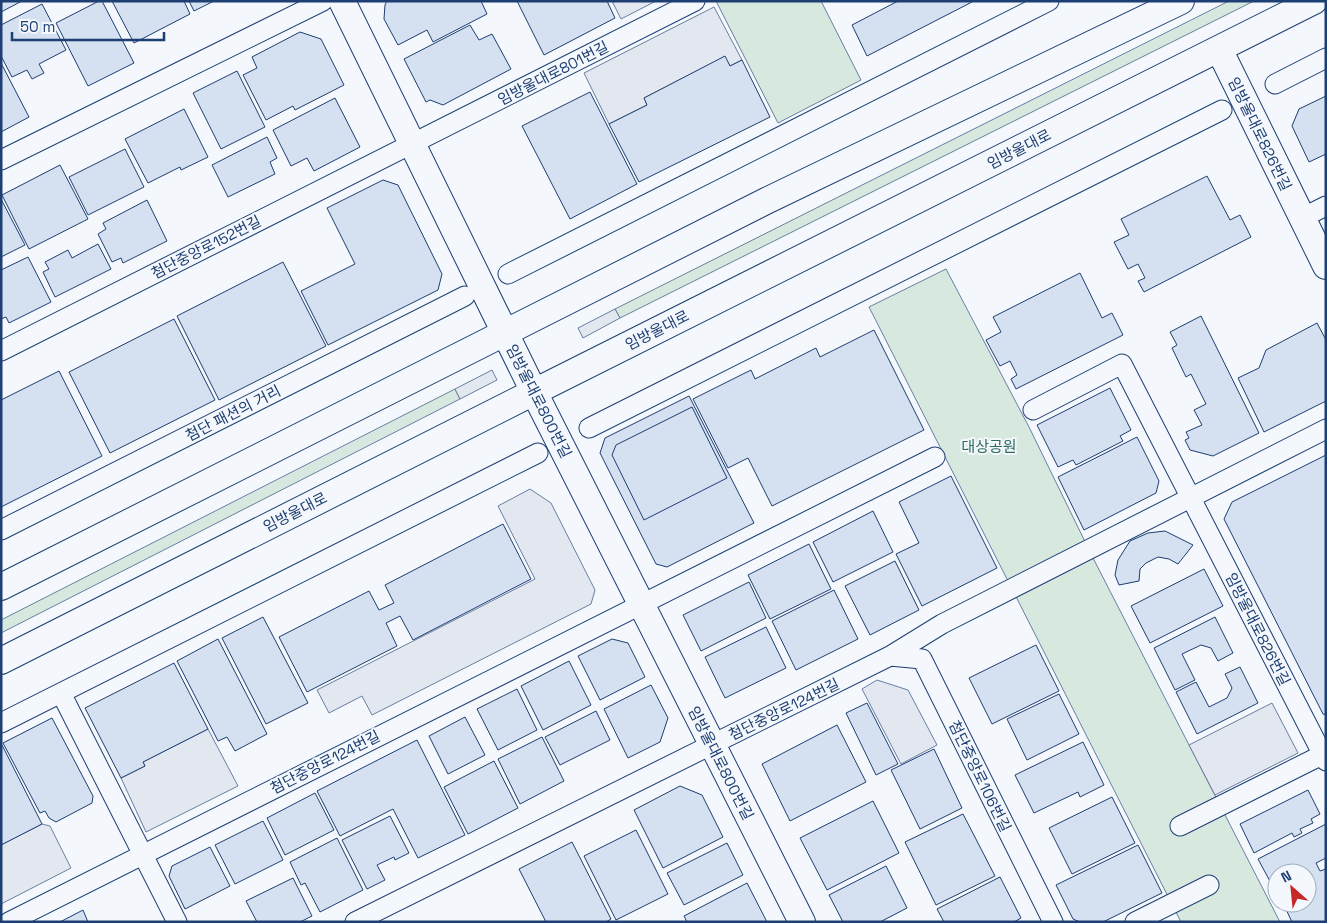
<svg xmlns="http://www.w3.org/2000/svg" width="1327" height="923" viewBox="0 0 1327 923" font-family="'Space Grotesk','Noto Sans KR',sans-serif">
	<rect width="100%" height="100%" fill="#f4f7fb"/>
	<path fill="#d7e8df" stroke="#687fa3" d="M716 1H821L861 80 778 123Z
		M1229 1H1254L620 318 615 309Z
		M946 269 1029 427 1093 558 1280 922H1181L869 307Z
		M455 389 460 399 1 633V620Z"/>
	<path fill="#e3e8f0" stroke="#687fa3" d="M612 1H656L621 19Z
		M714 7 742 60 730 66 724 57 644 98 647 105 609 124 584 73Z
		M615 309 620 318 583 338 578 328Z
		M492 370 497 380 460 399 455 389Z
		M530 489 551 503 595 590 591 604 372 715 362 696 329 713 317 690 535 579 498 506Z
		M877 680 908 690 937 745 901 764 862 689Z
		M1272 703 1298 753 1215 795 1189 745Z
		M208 729 238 786 146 832 121 778 145 766 143 762Z
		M42 824 50 826 71 868 1 904V845Z"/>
	<path fill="#d5e0f0" stroke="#1d3f73" d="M1 1H22L1 12Z
		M99 1H102L134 63 88 86 56 23Z
		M112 1H184L190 14 134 43Z
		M189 1H214L194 11Z
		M387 1H481L487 14 433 42 427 30 398 45 384 19 385 5Z
		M517 1H607L615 18 544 55Z
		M898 1H971L972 2 867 56 852 25Z
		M42 4 66 50 39 64 44 73 32 79 27 70 12 77 1 56V25Z
		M470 25 479 40 492 34 511 69 443 105 430 100 426 102 404 59Z
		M300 32 321 39 344 85 295 110 293 106 266 120 243 75 257 68 252 57Z
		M725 56 730 66 742 60 770 117 639 182 609 124 647 105 644 98Z
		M1 63 29 117 1 132Z
		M237 71 265 127 221 149 193 93Z
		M590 92 637 184 570 219 522 126Z
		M1326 96V154L1309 162 1292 126 1299 109Z
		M335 98 360 147 314 171 307 158 291 166 273 130Z
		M184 109 208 157 181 170 180 167 148 183 125 139Z
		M267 137 277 158 270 162 275 174 228 197 212 165Z
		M125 149 144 187 88 215 69 177Z
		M60 165 88 219 29 249 2 195Z
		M1207 176 1230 220 1240 215 1251 237 1144 292 1138 281 1145 278 1138 264 1128 269 1114 242 1129 235 1121 219Z
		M383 180 398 185 442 274 438 290 328 345 301 291 355 264 327 208Z
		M1 199 25 245 1 257Z
		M147 200 167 241 123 263 121 258 112 262 98 234 106 229 103 223Z
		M98 244 111 269 55 297 43 272 49 269 45 262 68 250 72 258Z
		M28 257 51 302 9 323 6 317 1 319V270Z
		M283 262 326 346 219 400 177 316Z
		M1080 273 1102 318 1112 313 1123 335 1016 389 1011 379 1017 375 1010 361 1000 366 986 340 1001 332 993 317Z
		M1201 316 1259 433 1213 456 1190 450 1185 440 1189 438 1186 432 1202 425 1194 410 1206 404 1191 374 1186 377 1172 348 1177 345 1170 332Z
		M174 319 215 400 110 453 69 372Z
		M1317 323 1326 340V401L1264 432 1238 378 1259 368 1266 350Z
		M874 330 924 430 772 506 748 458 728 468 693 399 751 370 755 379 816 348 820 357Z
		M59 371 102 456 1 507V400Z
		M1110 388 1131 430 1120 436 1123 441 1076 465 1073 460 1058 467 1037 425Z
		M689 396 754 523 667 567 656 564 600 453 605 438Z
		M692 407 727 478 644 520 612 455 616 445Z
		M1137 437 1159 481 1156 493 1084 530 1058 477Z
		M1326 455V715L1323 714 1224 519 1232 502Z
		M951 476 997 568 922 606 896 554 919 543 899 502Z
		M873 511 893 552 833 582 813 542Z
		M503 524 531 579 413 640 400 616 386 623 397 646 307 692 279 637 369 591 379 610 394 603 385 585Z
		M1165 531 1193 545 1178 564 1169 559 1158 557 1146 563 1140 569 1139 581 1119 585 1115 575 1118 560 1130 541 1148 533Z
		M809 544 831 589 770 619 748 575Z
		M895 561 919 610 870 635 845 586Z
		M1204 569 1223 606 1150 643 1131 606Z
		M749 582 766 618 701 651 683 615Z
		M834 590 858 639 796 670 772 621Z
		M263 617 308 703 266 724 222 638Z
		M1215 617 1233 653 1218 661 1211 648 1201 645 1182 654 1195 680 1175 690 1154 648Z
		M766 627 786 668 725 698 705 657Z
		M218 639 267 734 235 751 227 737 218 741 177 661Z
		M612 639 628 643 645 677 600 700 578 656Z
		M1036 645 1059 691 992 724 969 678Z
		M569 661 591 705 543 730 521 686Z
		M174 663 208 729 143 762 145 766 121 778 85 708Z
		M1240 667 1258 703 1197 734 1176 692 1196 682 1209 707 1227 698 1232 688 1225 674Z
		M651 685 668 718 660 742 628 758 604 709Z
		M517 689 537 730 498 750 477 709Z
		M1059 694 1079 734 1027 760 1007 719Z
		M867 703 898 764 876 775 846 713Z
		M596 711 610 740 560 765 545 737Z
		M465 717 485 755 448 774 429 736Z
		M52 718 93 796 92 803 56 822 49 818 45 811 40 813 3 743Z
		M837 725 866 782 790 821 762 764Z
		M542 737 564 781 520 804 498 759Z
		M417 740 465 835 418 858 393 809 340 836 317 791Z
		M1083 742 1104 785 1080 797 1078 792 1034 813 1015 775Z
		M2 745 42 824 1 845V746Z
		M934 749 962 808 920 829 891 770Z
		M494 761 518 808 468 834 444 787Z
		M680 786 702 795 723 837 663 868 634 810Z
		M1308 790 1320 814 1311 819 1313 823 1300 829 1302 833 1294 837 1292 833 1254 853 1240 824Z
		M315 793 334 830 285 855 267 818Z
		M1112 797 1135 843 1072 874 1049 828Z
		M873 801 899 853 827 890 800 838Z
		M963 814 995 876 936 905 905 842Z
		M390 816 409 853 395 860 394 857 377 865 385 880 367 889 342 840Z
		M263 821 283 860 235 884 215 845Z
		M1326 824V858L1316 863 1320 871 1326 869V922H1292L1283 903H1307V873H1277V883L1272 885 1258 859Z
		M636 830 668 894 616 920 584 856Z
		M337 838 363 890 320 912 305 883 301 885 290 862Z
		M572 842 611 919 606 922H546L519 869Z
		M727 843 743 875 684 905 667 873Z
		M1138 845 1162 893 1103 922H1080L1073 919 1056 885Z
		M210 847 230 886 185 909 169 876 172 866Z
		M886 866 907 908 880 922H843L829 895Z
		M1000 877 1021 918 1014 922H944L937 909Z
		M293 878 312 916 300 922H257L246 901Z
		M747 883 767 922H687L684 916Z
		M83 910 88 922H60Z"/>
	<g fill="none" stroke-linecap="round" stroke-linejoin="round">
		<g stroke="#1d3f73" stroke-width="21">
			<path id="street" d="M1275 84 1326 58
				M1 160 323 1
				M1302 218 1326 206
				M508 274 1049 1
				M1 351 695 1
				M1033 410 1122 364 1326 761
				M589 428 1222 110
				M1 530 465 296
				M890 656 922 659 1053 922
				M61 693 177 922
				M1 723 538 453
				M1180 826 1326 753
				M9 922 935 457
				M355 922 890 656 942 624 1326 429
				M1135 922 1209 885"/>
		</g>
		<g stroke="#1d3f73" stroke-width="28">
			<path id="secondary" d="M342 1 534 392 802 922
				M1219 49 1326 266
				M1 587 766 201 1181 1
				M1 661 534 392 1314 1"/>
		</g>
		<use href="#street" stroke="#f4f7fb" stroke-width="19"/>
		<use href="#secondary" stroke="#f4f7fb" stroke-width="26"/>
	</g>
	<g text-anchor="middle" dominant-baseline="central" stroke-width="4" stroke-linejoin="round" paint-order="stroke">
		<g font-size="15" fill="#1d3f73" stroke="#f4f7fb">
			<text transform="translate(553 73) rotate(-27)">임방울대로801번길</text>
			<text transform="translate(1260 134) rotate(64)">임방울대로826번길</text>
			<text transform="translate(1019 149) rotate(-27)">임방울대로</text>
			<text transform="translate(206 247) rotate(-27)">첨단중앙로152번길</text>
			<text transform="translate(657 330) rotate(-27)">임방울대로</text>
			<text transform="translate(539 401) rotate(63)">임방울대로800번길</text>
			<text transform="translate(233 413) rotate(-27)">첨단 패션의 거리</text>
			<text transform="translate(295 512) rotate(-27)">임방울대로</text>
			<text transform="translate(1258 629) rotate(63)">임방울대로826번길</text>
			<text transform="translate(784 709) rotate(-26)">첨단중앙로124번길</text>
			<text transform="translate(325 762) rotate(-27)">첨단중앙로124번길</text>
			<text transform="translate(721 763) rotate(63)">임방울대로800번길</text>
			<text transform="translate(980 776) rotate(64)">첨단중앙로106번길</text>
		</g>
		<g font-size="15" fill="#2c6c60" stroke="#f4f7fb">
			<text x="989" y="446">대상공원</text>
		</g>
	</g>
	<rect width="1327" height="923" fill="none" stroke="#1d3f73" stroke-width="5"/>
	<g transform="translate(1292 888) rotate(333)"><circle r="24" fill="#f4f7fb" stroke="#9eadc5"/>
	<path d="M0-4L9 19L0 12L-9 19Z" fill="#c62828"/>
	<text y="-8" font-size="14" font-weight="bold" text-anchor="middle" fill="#1d3f73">N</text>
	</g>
	<path d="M12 32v8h152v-8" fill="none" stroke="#1d3f73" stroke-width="2.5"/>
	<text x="20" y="32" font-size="15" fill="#1d3f73" stroke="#f4f7fb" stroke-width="4" paint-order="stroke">50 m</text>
</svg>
